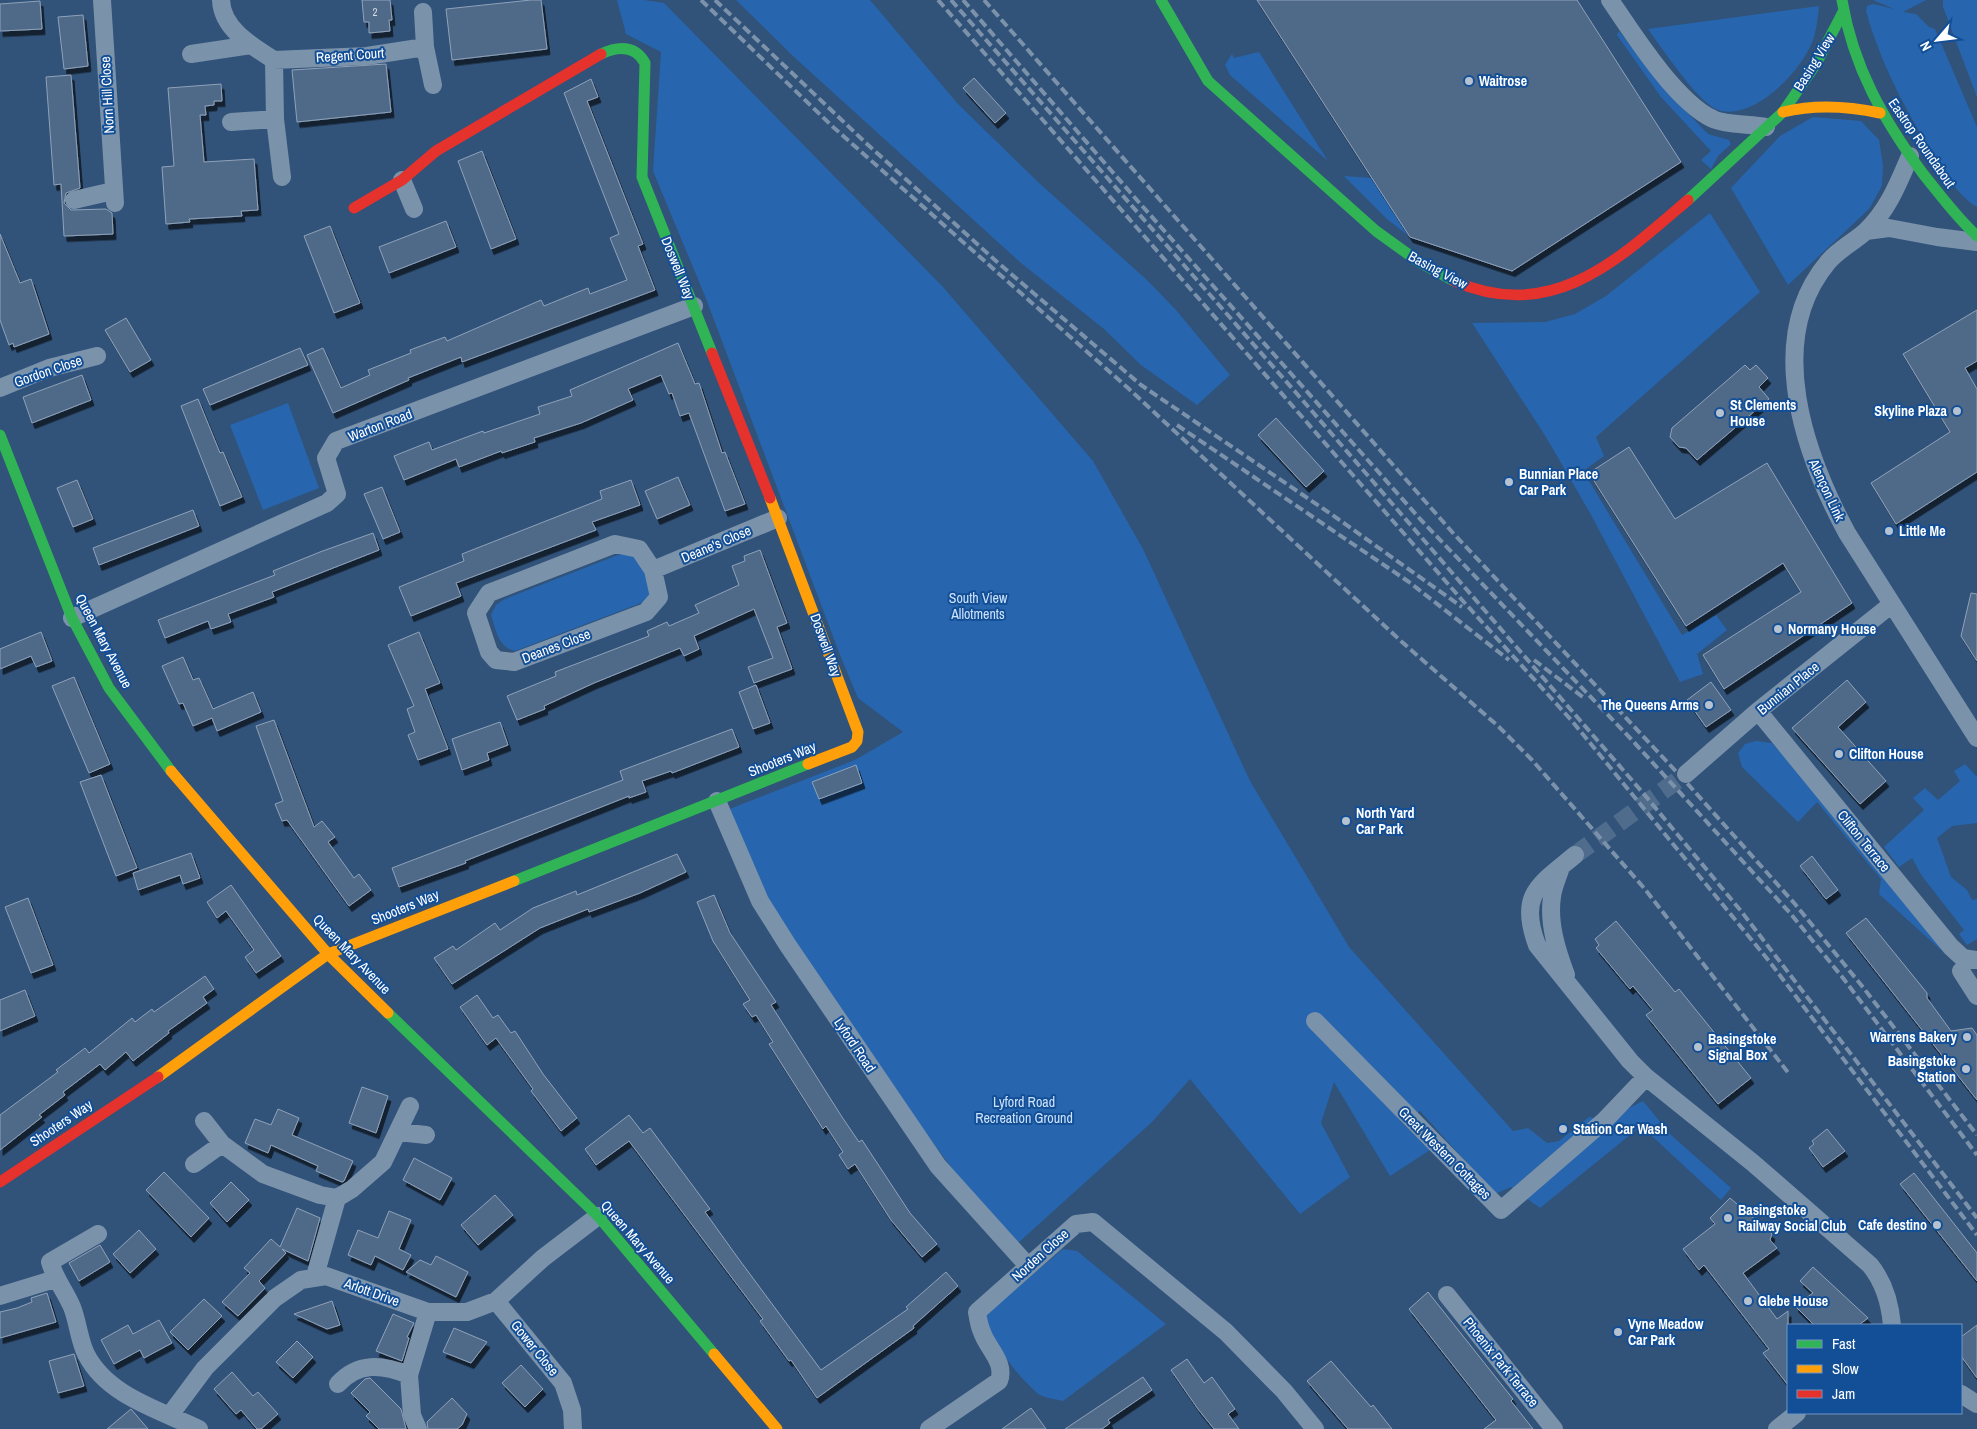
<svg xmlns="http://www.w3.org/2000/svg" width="1977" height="1429" viewBox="0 0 1977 1429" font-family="'Archivo Narrow',sans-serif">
	<defs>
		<filter id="shadow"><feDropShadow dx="3" dy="5.5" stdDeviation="0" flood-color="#0009"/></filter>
	</defs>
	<rect width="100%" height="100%" fill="#315279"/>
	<path fill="#2766ae" d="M617 0H644L664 3 943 287 1093 461 1143 549 1250 781 1349 947 1513 1131 1528 1128 1547 1143 1559 1141 1589 1117 1605 1120 1643 1101 1671 1135 1731 1188 1721 1200 1641 1126 1540 1208 1511 1187 1495 1194 1420 1111 1399 1120 1430 1150 1390 1176 1334 1082 1321 1123 1350 1177 1300 1214 1190 1079 1152 1122 1018 1243 979 1205 886 1079 774 910 722 812 855 760 903 732 858 698 840 655 705 296 653 171 661 52 626 34Z
		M736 0H870L958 104 1038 182 1148 281 1176 310 1230 375 1197 405 1141 365 1104 329 1021 263 794 57Z
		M1873 0H1926L1903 12 1916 14 1929 27 1935 29 1977 127V207C1957 195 1945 173 1933 154 1904 107 1881 64 1866 11L1867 6 1873 4 1894 9Z
		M1943 0H1977V97L1943 7Z
		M1819 6C1818 16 1817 27 1814 37 1805 68 1754 122 1718 110 1698 103 1662 48 1648 29Z
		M1619 31 1659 83 1708 134 1729 140 1731 144 1718 156 1711 169 1701 160 1711 151 1661 97 1617 35Z
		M1259 52 1328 161 1230 75 1225 65 1232 54 1234 58Z
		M1813 117 1861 121 1879 140 1883 165 1882 186 1869 209 1788 285 1731 188 1780 136Z
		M1344 176 1372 178 1410 237 1387 219Z
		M1710 213 1760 292 1596 437 1604 456 1583 471 1682 635 1716 615 1727 630 1697 654 1703 674 1680 682 1590 513 1546 437 1472 323 1545 322 1575 314 1606 296Z
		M288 403 319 488 263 510 230 425Z
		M623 553H632C642 567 649 578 650 596L641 603 515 651C498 647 496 630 491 615L496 605 505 599Z
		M1756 741 1772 743 1851 832 1946 948 1941 950 1879 894 1881 879 1817 802 1798 822 1742 767 1738 753 1745 744Z
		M1965 764 1977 777V823L1952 826 1937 838 1951 877 1967 890 1972 900 1977 899V939L1967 945 1959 934 1964 930 1922 876 1912 858 1899 867 1884 847 1924 810 1913 798 1925 788 1938 800 1960 781 1954 771Z
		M1063 1249 1077 1251 1166 1324 1063 1401C1055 1399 1043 1398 1037 1393 1018 1377 989 1339 985 1315Z"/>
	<path fill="#4f6988" stroke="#8fa2b9" filter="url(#shadow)" d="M362 0H390L392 20H389L390 31 369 33V22H364Z
		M531 0H541L547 49 452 60 446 9Z
		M1257 0H1577L1681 162 1512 271 1410 237Z
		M40 1 42 29 0 31V4Z
		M83 15 88 66 64 69 58 17Z
		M386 64 391 112 297 122 292 70Z
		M71 75 80 188 66 193 64 203 71 210 106 209 112 213 113 234 64 236 61 184 54 185 46 77Z
		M974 78 1006 113 995 123 963 88Z
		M591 79 598 97 587 101 643 244 638 246 655 290 462 362 461 357 408 378 409 380 333 413 307 355 323 348 341 388 370 375 368 370 411 353 410 350 445 337 447 341 541 300 544 306 588 288 590 294 627 280 610 238 619 234 564 93Z
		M221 84 222 101H214V105L205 106 206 115H200L204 162 254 159 258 210 241 211 242 216 189 219 190 222 166 224 162 167 174 166 168 88Z
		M482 151 516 239 491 249 458 161Z
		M446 221 456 247 389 273 379 247Z
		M330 226 360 303 334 313 304 236Z
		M0 234 20 283 31 279 49 334 14 347 13 343 9 345 0 320Z
		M1977 310V361L1965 368 1977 389V472L1896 524 1871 483 1950 432 1903 354Z
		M126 318 151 360 130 372 105 330Z
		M678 343 695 384 699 383 722 453 725 452 745 504 725 511 689 413 680 416 672 393 669 394 661 375 628 389 633 400 581 423 534 438 535 442 502 453 501 451 459 467 456 459 404 480 394 456 429 442 432 450 483 431 484 433 540 414 538 407 572 396 570 390Z
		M300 348 308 365 210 405 203 389Z
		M1745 365 1750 370 1756 365 1768 378 1759 387 1769 399 1697 460 1686 448 1679 447 1670 437 1672 428Z
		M82 375 91 400 32 423 23 397Z
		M198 399 220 453 223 452 242 497 220 506 181 406Z
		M1276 418 1324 471 1306 487 1258 435Z
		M1629 447 1675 519 1767 463 1852 603 1724 689 1703 655 1801 592 1783 563 1686 626 1589 473Z
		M678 477 690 505 657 519 645 491Z
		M77 480 93 519 73 527 57 488Z
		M631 480 640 505 592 522 596 530 456 583 461 596 411 616 399 587 464 561 462 554 602 499 600 491Z
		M382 487 400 532 383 539 364 494Z
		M193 510 199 526 99 565 93 548Z
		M373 533 379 550 272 592 274 597 228 614 231 622 211 629 208 621 165 638 158 620 275 575 273 571 320 552Z
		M760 550 787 623 777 627 792 669 754 683 748 667 773 658 754 609 694 636 699 649 684 656 680 648 594 683 544 706 545 709 517 720 507 696 556 676 555 672 649 636 647 631 667 622 669 626 699 613 695 605 739 585 732 566 745 561 744 556Z
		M1971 593 1977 594V661L1961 636Z
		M41 632 52 661 36 667 31 656 0 669V649Z
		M419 632 440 683 425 689 448 749 418 760 408 735 415 732 407 709 414 706 388 645Z
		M183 657 193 680 199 678 213 709 253 692 261 712 217 731 212 718 193 726 183 703 179 704 162 666Z
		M74 677 110 764 89 773 52 686Z
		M1847 680 1866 702 1838 727 1886 781 1860 804 1792 728Z
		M1711 682 1731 710 1706 727 1687 700Z
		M756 685 770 723 753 729 739 692Z
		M274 720 314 827 322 821 335 837 328 842 354 878 359 874 371 890 349 906 287 820 282 821 275 804 283 801 256 726Z
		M500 722 508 745 487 753 489 760 462 770 452 739Z
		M732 729 739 747 672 773 671 771 642 781 646 792 629 798V796L465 861 466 863 399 887 392 868 623 780 620 771Z
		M856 765 862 783 819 799 812 782Z
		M101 775 137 868 116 876 80 782Z
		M191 853 200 878 183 884 180 875 138 890 133 873Z
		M677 854 686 872 640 893 589 912 588 909 540 928 452 984 434 958 453 946 456 950 495 923 500 930 533 908 576 891 577 895Z
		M1812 856 1838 890 1826 899 1800 866Z
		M231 885 281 956 256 973 245 957 254 950 226 911 217 918 207 902Z
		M714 895 730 933 776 1002 771 1005 842 1117 859 1142 862 1140 910 1213 937 1244 922 1257 891 1220 855 1164 848 1169 839 1155 843 1152 826 1126 823 1129 769 1044 773 1042 756 1015 752 1017 743 1004 750 1000 713 941 697 902Z
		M28 898 53 965 31 973 5 907Z
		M1866 918 1927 993V998L1951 1031 1972 1028 1977 1035V1100L1846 933Z
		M1616 921 1675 992 1679 989 1751 1078 1718 1104 1646 1015 1653 1010 1633 986 1630 989 1596 948 1599 945 1595 939Z
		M205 976 214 989 203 997 207 1003 168 1031 169 1033 133 1061 126 1052 105 1070 100 1064 63 1092 65 1095 39 1115 42 1117 0 1150V1115L58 1072 56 1070 85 1048 89 1053 132 1018 135 1022 152 1009 154 1012Z
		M25 990 35 1016 0 1031V1000Z
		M477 995 493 1018 498 1015 511 1033 515 1031 543 1074 577 1118 561 1131 531 1091 533 1089 496 1038 487 1045 460 1007Z
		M362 1087 388 1096 376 1133 349 1123Z
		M278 1109 299 1118 292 1135 353 1161 344 1181 342 1182 316 1171 318 1166 271 1145 268 1153 245 1143 255 1119 271 1125Z
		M629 1115 643 1133 650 1128 710 1209 705 1212 738 1258 821 1370 908 1309 906 1307 946 1272 958 1286 913 1326 914 1328 817 1398 791 1360 789 1361 760 1321 763 1319 629 1141 596 1165 585 1149Z
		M1827 1129 1845 1151 1823 1167 1809 1148 1814 1144 1812 1141Z
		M414 1158 452 1178 440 1200 403 1180Z
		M164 1172 209 1218 191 1237 146 1190Z
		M1914 1173 1977 1253V1281L1900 1184Z
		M231 1182 249 1200 227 1222 210 1203Z
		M495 1195 513 1215 478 1245 461 1225Z
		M1730 1198 1772 1234 1770 1240 1777 1248 1743 1273 1777 1319 1788 1311V1385L1763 1353 1769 1349 1704 1265 1699 1270 1683 1249 1715 1224 1710 1218Z
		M297 1208 320 1218 308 1261 282 1249 286 1253 259 1281 265 1288 238 1316 222 1302 250 1273 244 1268 271 1239 280 1247Z
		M389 1211 411 1220 399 1249 411 1255 403 1270 375 1256 371 1265 348 1255 358 1230 378 1238Z
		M139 1230 156 1249 130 1273 113 1254Z
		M100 1245 110 1262 79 1281 69 1263Z
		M436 1256 468 1272 456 1297 406 1272 420 1260 431 1265Z
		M1813 1267 1868 1318 1859 1325H1814L1795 1306 1813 1293 1800 1281Z
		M1428 1292 1513 1399 1511 1401 1533 1429H1484L1496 1420 1409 1309Z
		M47 1293 56 1322 0 1338V1312L17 1308 32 1302 31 1298Z
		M204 1299 222 1316 188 1350 170 1332Z
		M332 1301 340 1325 327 1329 294 1314Z
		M393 1314 414 1323 407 1337 409 1338 402 1361 376 1351Z
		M159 1320 172 1343 144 1358 140 1350 114 1364 101 1340 128 1325 133 1334Z
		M1977 1325V1378L1961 1356V1337Z
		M454 1328 487 1342 471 1363 443 1352Z
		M297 1341 313 1357 293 1378 276 1362Z
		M74 1354 84 1386 58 1393 49 1361Z
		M1187 1359 1204 1383 1212 1377 1235 1409 1228 1414 1239 1429H1214L1198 1409 1171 1370Z
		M1331 1361 1371 1407 1373 1405 1392 1429H1348L1307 1381Z
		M521 1365 543 1389 525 1407 502 1383Z
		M232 1372 253 1396 258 1392 278 1414 261 1429H257L241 1410 236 1414 214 1389Z
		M1143 1377 1152 1390 1108 1420 1110 1423 1102 1429H1065Z
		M370 1378 401 1409 406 1429H379L366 1416 370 1412 351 1393 365 1379Z
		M452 1398 467 1414 462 1425 457 1429H428L427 1422Z
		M1031 1408 1046 1429H1002Z
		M131 1409 148 1429H107Z"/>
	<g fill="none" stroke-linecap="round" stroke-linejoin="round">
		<path stroke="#506c8d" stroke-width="18" stroke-dasharray="18 9" stroke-linecap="butt" d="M1575 855 1686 774"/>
		<path stroke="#7b92ab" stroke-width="18" d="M102 0 115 203
			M221 0C222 29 252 46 274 60L275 119 282 177
			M1610 0C1633 34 1676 102 1713 119 1725 125 1751 124 1766 127
			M423 12 425 47 433 85
			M191 54 251 45
			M274 60 367 56 425 47
			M231 122 275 119
			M1910 156C1898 184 1888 210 1866 231 1854 242 1839 249 1828 262 1763 340 1805 455 1847 533L1977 738
			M402 180 414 209
			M74 200 113 191
			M1866 231 1889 228 1937 237 1977 242
			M0 388 49 368 97 356
			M615 544 639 549 653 570 659 597 646 612 514 662 496 660 489 652 476 613 489 593Z
			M653 570 778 518
			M72 618 327 503 337 494 326 458 336 441 694 306
			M1758 711 1951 947 1963 958 1977 960
			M1686 774 1758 711 1892 604
			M717 801 760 901 787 944 938 1166 1028 1266
			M1575 855C1539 885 1518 894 1537 945L1630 1061 1646 1077 1753 1163 1870 1265C1884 1282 1890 1303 1892 1325
			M1561 867C1558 877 1553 887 1552 897 1548 923 1557 951 1566 975
			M1961 971 1977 996
			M1315 1021 1501 1210 1605 1120 1646 1077
			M204 1121 222 1144 263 1174 320 1195 337 1198 352 1189 383 1162 410 1106
			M399 1132 426 1135
			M194 1164 222 1144
			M98 1234 50 1262C55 1279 65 1291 72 1307 78 1322 79 1340 86 1354 107 1396 160 1410 199 1429
			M315 1276 337 1198
			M1447 1295 1554 1429
			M0 1296 55 1279
			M496 1301 563 1383 572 1410 573 1429
			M409 1375 428 1312
			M338 1384C358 1362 382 1364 409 1375L412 1415 418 1429
			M1961 1394 1977 1404
			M170 1415 205 1368 275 1298 301 1280 326 1276 428 1312H467L496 1301 543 1258 598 1216
			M929 1429 999 1381C1006 1362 987 1348 982 1332 979 1326 978 1318 977 1312L1076 1224 1093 1222 1226 1332 1284 1391 1315 1429
			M1777 1429 1797 1413"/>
		<path stroke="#30b455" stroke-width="11" d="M1161 0 1208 81 1376 231 1419 262 1454 281
			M1842 0C1853 67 1884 121 1924 175 1941 196 1957 218 1977 236
			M601 54C618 46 635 45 645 63L642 177 712 353
			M1688 200 1783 112 1816 64 1843 12
			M0 435 72 618 109 688 171 771
			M514 881 808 764
			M388 1013 598 1216 714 1354"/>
		<path stroke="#ff9f0a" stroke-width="11" d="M1783 112C1816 104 1847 106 1880 113
			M770 498 858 732 857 741 852 747 808 764
			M171 771 328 954 388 1013
			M158 1077 328 954 514 881
			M714 1354 777 1429"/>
		<path stroke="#e5322d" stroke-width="11" d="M354 208 402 180 436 151 601 54
			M1454 281C1552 324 1618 260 1688 200
			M712 353 770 498
			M0 1182 158 1077"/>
		<path stroke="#7c92aa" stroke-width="4" stroke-dasharray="9 4" stroke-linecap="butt" d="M701 0 832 126 1128 388 1402 642 1498 726 1532 760 1644 888 1790 1075
			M715 0 867 144 996 261 1141 385 1331 514 1462 607
			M938 0 1462 600 1572 721 1769 961 1977 1235
			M951 0 1298 395 1643 793 1741 911 1977 1218
			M963 0 1136 199 1421 520 1631 739 1790 913 1843 978 1977 1155
			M984 0 1453 533 1686 782 1795 904 1862 986 1977 1135
			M1177 425 1409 582 1509 660
			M1534 660 1584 698"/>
	</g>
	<g fill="#b7c2d0" stroke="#134f97" stroke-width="2">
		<circle cx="1469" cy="81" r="5"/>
		<circle cx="1957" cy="411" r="5"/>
		<circle cx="1720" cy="413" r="5"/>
		<circle cx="1509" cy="482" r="5"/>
		<circle cx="1889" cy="531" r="5"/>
		<circle cx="1778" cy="629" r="5"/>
		<circle cx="1709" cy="705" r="5"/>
		<circle cx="1839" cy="754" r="5"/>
		<circle cx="1346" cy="821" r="5"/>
		<circle cx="1967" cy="1037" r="5"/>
		<circle cx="1698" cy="1047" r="5"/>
		<circle cx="1966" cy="1069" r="5"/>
		<circle cx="1563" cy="1129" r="5"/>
		<circle cx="1728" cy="1218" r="5"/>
		<circle cx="1937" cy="1225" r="5"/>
		<circle cx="1748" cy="1301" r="5"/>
		<circle cx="1618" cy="1332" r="5"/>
	</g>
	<g text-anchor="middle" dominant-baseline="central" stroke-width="4" stroke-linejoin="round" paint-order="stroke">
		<g font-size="11" fill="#d3dae1">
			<text x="375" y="12">2</text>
		</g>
		<g font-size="14" fill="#fff" stroke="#134f97">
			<text transform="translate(350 55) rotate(-4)">Regent Court</text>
			<text transform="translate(1814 62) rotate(-58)">Basing View</text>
			<text transform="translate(107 95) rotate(-93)">Norn Hill Close</text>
			<text transform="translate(1922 143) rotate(55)">Eastrop Roundabout</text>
			<text transform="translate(678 268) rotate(68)">Doswell Way</text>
			<text transform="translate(1438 270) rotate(28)">Basing View</text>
			<text transform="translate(48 371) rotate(-19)">Gordon Close</text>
			<text transform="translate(380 425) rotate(-21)">Warton Road</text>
			<text transform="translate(1827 490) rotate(65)">Alençon Link</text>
			<text transform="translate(716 544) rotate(-23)">Deane's Close</text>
			<text transform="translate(104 641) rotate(62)">Queen Mary Avenue</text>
			<text transform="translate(826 645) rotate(70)">Doswell Way</text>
			<text transform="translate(556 646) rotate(-21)">Deanes Close</text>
			<text transform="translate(1788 688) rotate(-39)">Bunnian Place</text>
			<text transform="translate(782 759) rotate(-22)">Shooters Way</text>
			<text transform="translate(1864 841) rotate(51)">Clifton Terrace</text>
			<text transform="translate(405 907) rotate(-22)">Shooters Way</text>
			<text transform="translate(352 954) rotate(46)">Queen Mary Avenue</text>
			<text transform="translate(855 1045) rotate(56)">Lyford Road</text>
			<text transform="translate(61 1123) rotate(-34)">Shooters Way</text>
			<text transform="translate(1445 1153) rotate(45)">Great Western Cottages</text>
			<text transform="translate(638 1242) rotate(49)">Queen Mary Avenue</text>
			<text transform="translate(1040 1255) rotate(-42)">Norden Close</text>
			<text transform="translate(372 1292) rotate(20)">Arlott Drive</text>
			<text transform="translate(535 1348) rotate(51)">Gower Close</text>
			<text transform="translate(1501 1362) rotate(51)">Phoenix Park Terrace</text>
		</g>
		<g font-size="14" font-weight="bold" fill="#fff" stroke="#134f97" text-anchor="start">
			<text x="1479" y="81">Waitrose</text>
			<text x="1730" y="405">St Clements<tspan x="1730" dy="16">House</tspan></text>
			<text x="1947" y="411" text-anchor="end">Skyline Plaza</text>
			<text x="1519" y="474">Bunnian Place<tspan x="1519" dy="16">Car Park</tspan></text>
			<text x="1899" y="531">Little Me</text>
			<text x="1788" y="629">Normany House</text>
			<text x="1699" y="705" text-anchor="end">The Queens Arms</text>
			<text x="1849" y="754">Clifton House</text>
			<text x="1356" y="813">North Yard<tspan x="1356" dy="16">Car Park</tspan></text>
			<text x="1957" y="1037" text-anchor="end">Warrens Bakery</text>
			<text x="1708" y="1039">Basingstoke<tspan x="1708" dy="16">Signal Box</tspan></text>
			<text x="1956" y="1061" text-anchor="end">Basingstoke<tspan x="1956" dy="16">Station</tspan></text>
			<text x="1573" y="1129">Station Car Wash</text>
			<text x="1738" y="1210">Basingstoke<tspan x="1738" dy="16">Railway Social Club</tspan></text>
			<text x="1927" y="1225" text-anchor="end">Cafe destino</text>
			<text x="1758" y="1301">Glebe House</text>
			<text x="1628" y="1324">Vyne Meadow<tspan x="1628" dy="16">Car Park</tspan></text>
		</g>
		<g font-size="14" fill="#cce3fd" stroke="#134f97">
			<text x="978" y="598">South View<tspan x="978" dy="16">Allotments</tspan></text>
			<text x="1024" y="1102">Lyford Road<tspan x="1024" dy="16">Recreation Ground</tspan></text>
		</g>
	</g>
	<rect x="1787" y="1324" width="175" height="90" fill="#134f97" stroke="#7195c1"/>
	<rect x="1797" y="1340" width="25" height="8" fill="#30b455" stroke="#7195c1"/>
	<text x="1832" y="1349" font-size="15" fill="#ffffff">Fast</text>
	<rect x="1797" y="1365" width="25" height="8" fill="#ff9f0a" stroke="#7195c1"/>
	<text x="1832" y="1374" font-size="15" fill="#ffffff">Slow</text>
	<rect x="1797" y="1390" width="25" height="8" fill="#e5322d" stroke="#7195c1"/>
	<text x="1832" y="1399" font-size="15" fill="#ffffff">Jam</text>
	<g transform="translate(1937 40) rotate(242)" stroke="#134f97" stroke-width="4" paint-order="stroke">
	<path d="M0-4L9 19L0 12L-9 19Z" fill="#ffffff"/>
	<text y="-8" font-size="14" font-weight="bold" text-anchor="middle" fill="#ffffff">N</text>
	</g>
</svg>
